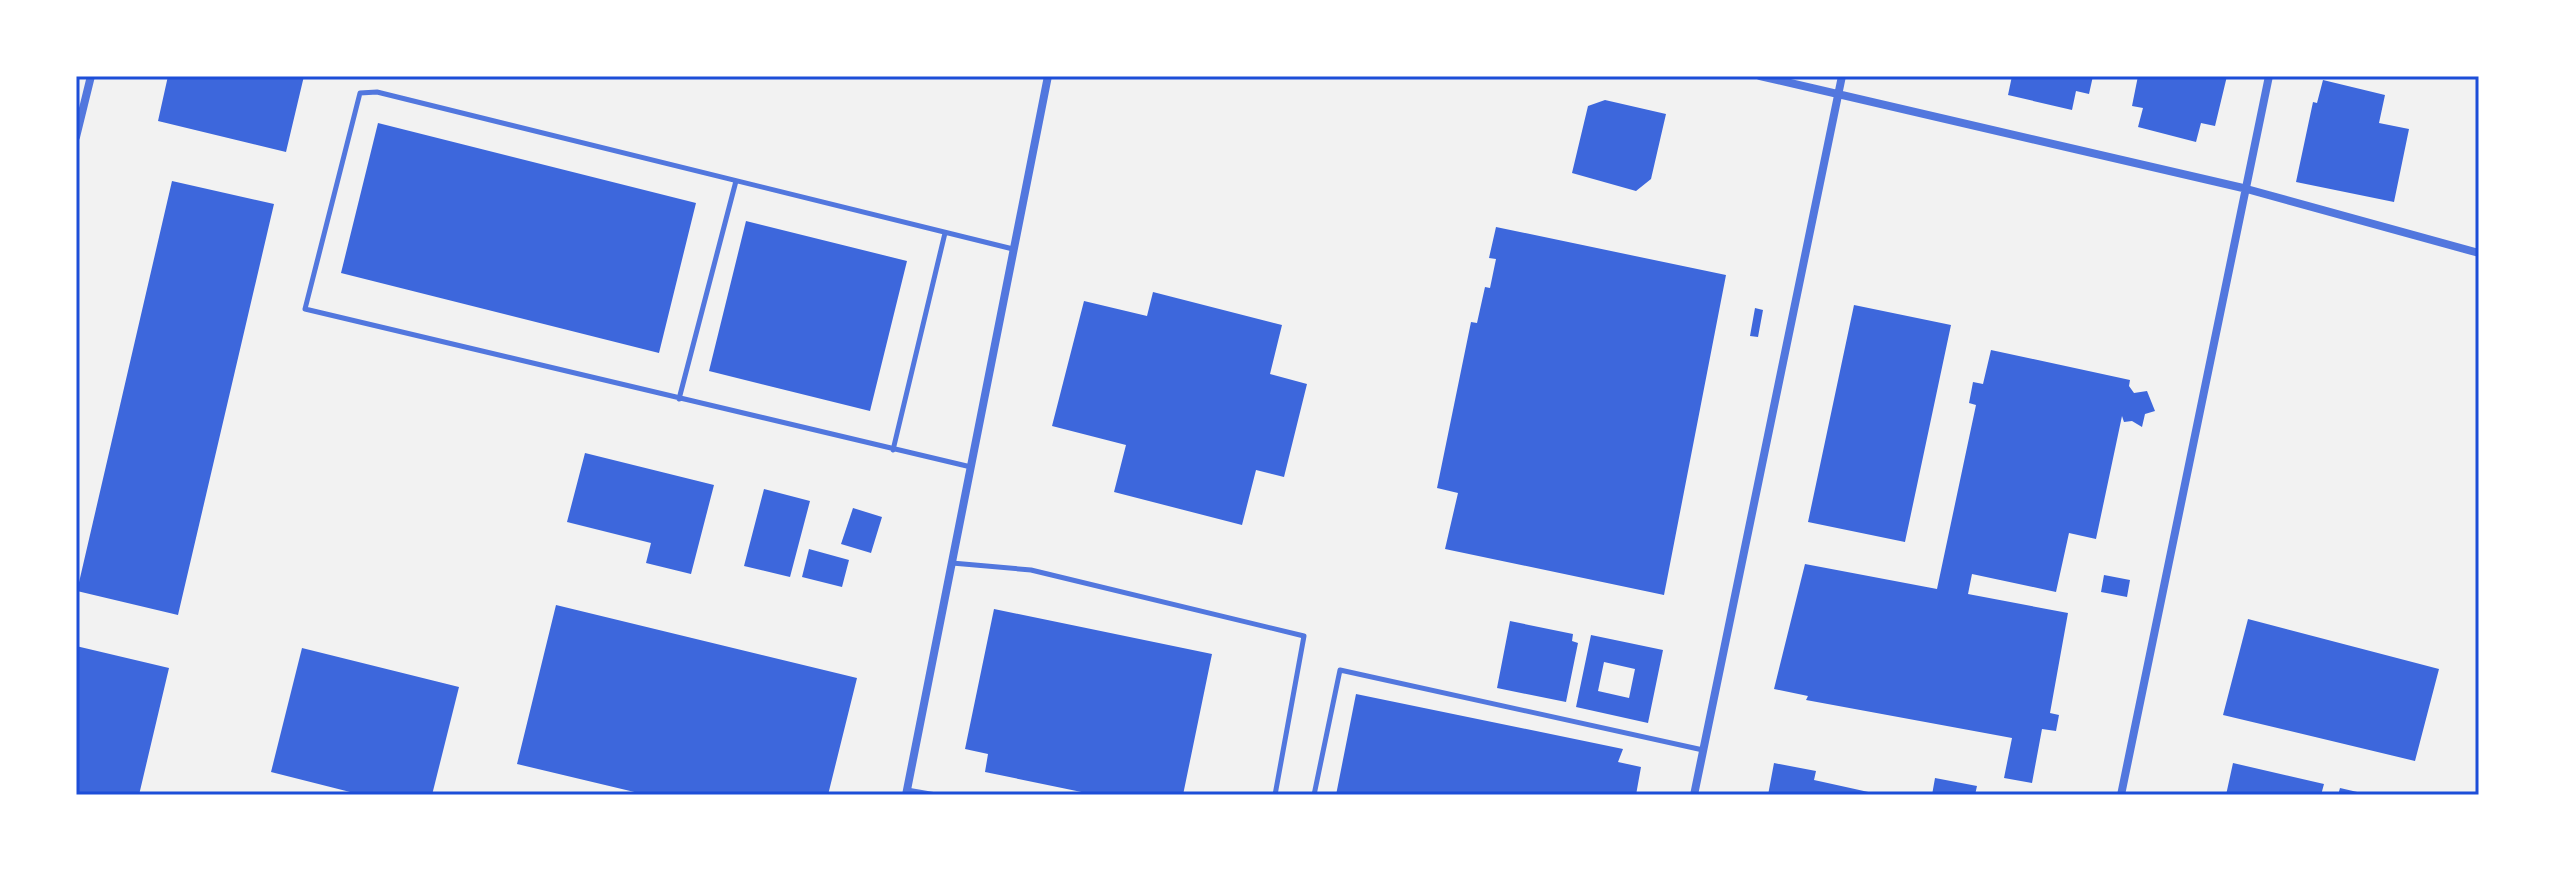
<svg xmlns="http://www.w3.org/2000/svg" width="2555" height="871" viewBox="0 0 2555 871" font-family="'PT Sans Narrow',sans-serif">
	<rect width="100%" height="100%" fill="#f2f2f2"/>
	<path fill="#3d67dc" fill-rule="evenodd" d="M168 76H304L286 152 158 121Z
		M2012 76H2093L2089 94 2076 91 2072 110 2008 95Z
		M2138 76H2227L2215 126 2201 123 2196 142 2138 127 2143 108 2132 106Z
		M2323 80 2385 95 2379 123 2409 129 2394 202 2296 182 2313 102 2317 103Z
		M1605 100 1666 114 1651 179 1636 191 1572 173 1588 106Z
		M378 123 696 203 659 353 341 273Z
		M172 181 274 204 178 615 77 591Z
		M746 221 907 261 870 411 709 371Z
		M1496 227 1726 275 1664 595 1445 549 1458 493 1437 488 1471 322 1477 323 1485 287 1490 288 1496 259 1489 258Z
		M1153 292 1282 325 1270 374 1307 384 1284 477 1256 470 1242 525 1114 492 1126 445 1052 426 1084 301 1147 316Z
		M1854 305 1951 325 1905 542 1808 522Z
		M1755 308 1763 310 1758 337 1750 336Z
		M1991 350 2130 380 2129 386 2134 393 2147 391 2155 411 2145 414 2142 427 2132 421 2124 422 2122 416 2096 539 2069 533 2056 592 1972 574 1968 594 2068 613 2050 713 2059 715 2056 731 2042 729 2032 783 2004 778 2012 738 1806 700 1808 696 1774 689 1805 564 1937 589 1976 405 1969 403 1973 382 1983 384Z
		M585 453 714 485 691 574 646 563 651 543 567 522Z
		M764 489 810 501 790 577 744 566Z
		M853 508 882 517 871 553 841 544Z
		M809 549 849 560 842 587 802 577Z
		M2104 575 2130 580 2127 597 2101 592Z
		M556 605 857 678 828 795H647L517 764Z
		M994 609 1212 654 1183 795H1096L985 772 988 754 965 749Z
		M2248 619 2439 669 2415 761 2223 715Z
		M1510 621 1573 634 1572 641 1578 643 1566 702 1497 688Z
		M1591 635 1663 650 1648 723 1576 707ZM1604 662 1635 669 1629 698 1598 691Z
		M76 646 169 668 139 795H76Z
		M302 648 459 687 432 795H362L271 772Z
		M1356 694 1623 749 1618 762 1641 767 1636 795H1336Z
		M1774 763 1816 771 1814 780 1882 795H1768Z
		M2233 763 2324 784 2321 795H2226Z
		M1935 778 1977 786 1975 795H1932Z
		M2340 788 2366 794V795H2338Z"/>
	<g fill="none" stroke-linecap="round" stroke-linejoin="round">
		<path stroke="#5277de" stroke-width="5" d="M679 399 736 181
			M893 450 945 233
			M971 467 305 309 360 93 377 92 1013 249
			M952 563 1031 570 1304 636 1275 795
			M907 790 936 795
			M1314 795 1340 670 1703 750"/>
		<path stroke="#5277de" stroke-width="8" d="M1760 76 2243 188 2479 253
			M76 137 91 76
			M906 795 1048 76
			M1694 795 1842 76
			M2121 795 2269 76"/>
	</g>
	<rect width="2555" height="871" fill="none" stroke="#ffffff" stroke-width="156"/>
	<rect x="78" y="78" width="2399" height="715" fill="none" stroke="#1d4ed8" stroke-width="3"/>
</svg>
